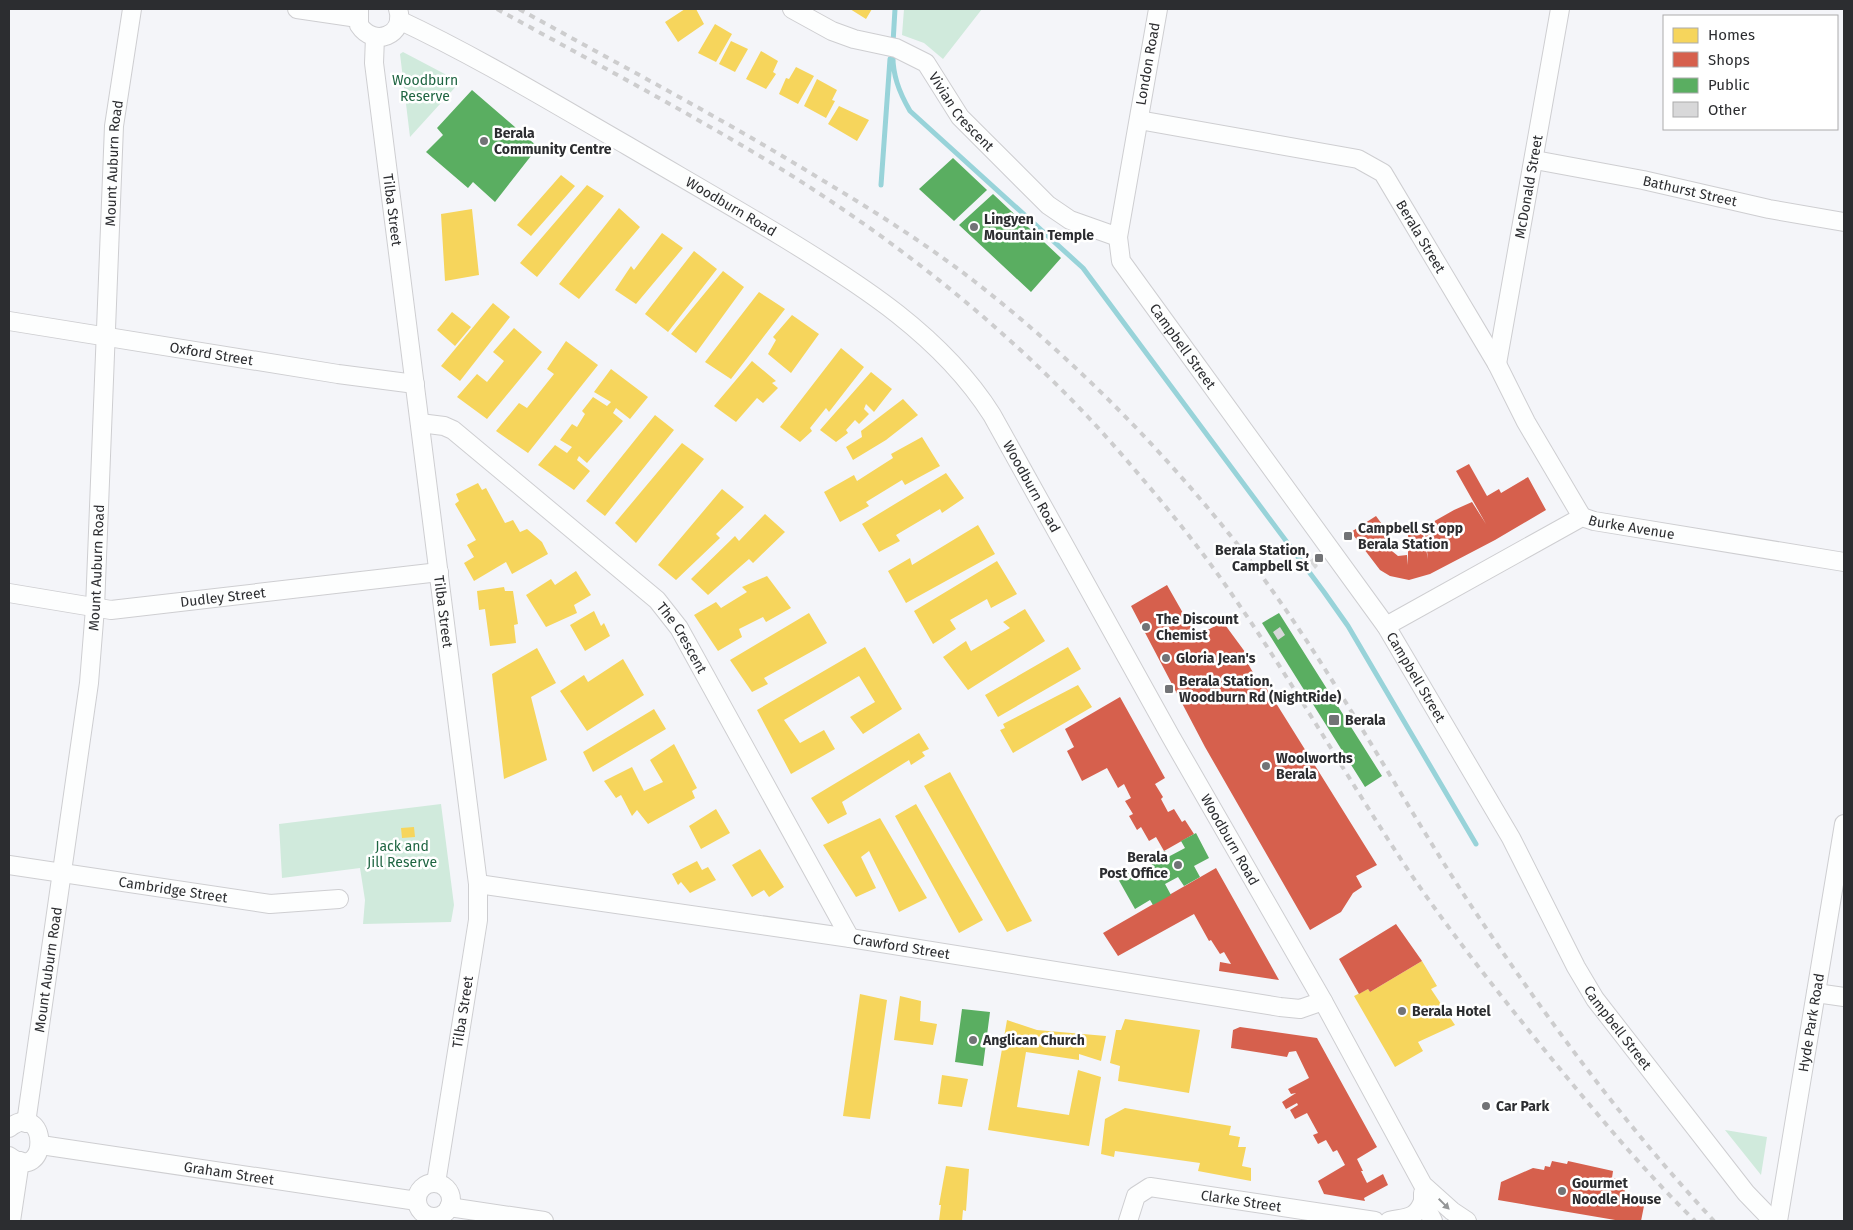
<svg xmlns="http://www.w3.org/2000/svg" width="1853" height="1230" viewBox="0 0 1853 1230" font-family="'Fira Sans',sans-serif">
	<rect width="100%" height="100%" fill="#f4f5f9"/>
	<path fill="#d0eadc" d="M904 9H982L943 59 924 43 902 35Z
		M403 52 460 82 410 137 400 54Z
		M441 804 454 905 451 922 363 924 365 900 360 868 282 878 279 824Z
		M1725 1130 1767 1137 1761 1175Z"/>
	<path fill="#f6d55c" d="M685 9H696L704 24 678 42 665 22Z
		M850 9H872L866 19Z
		M715 24 732 34 716 62 698 53Z
		M731 41 748 49 735 72 719 64Z
		M761 51 778 61 773 72 776 74 766 89 746 79Z
		M796 67 814 76 798 104 779 94 786 78 789 79Z
		M817 79 837 90 832 100 835 101 826 118 804 106Z
		M839 106 869 120 857 141 828 124Z
		M561 175 575 186 531 236 517 225Z
		M587 185 604 196 537 277 520 263Z
		M619 208 640 227 579 299 559 284Z
		M472 209 479 275 445 281 441 214Z
		M662 233 683 248 636 304 615 290 631 266 634 270Z
		M694 251 717 269 668 332 645 314Z
		M723 271 744 287 696 353 671 334Z
		M759 292 785 309 731 379 705 362Z
		M493 303 510 317 460 381 441 366Z
		M452 312 471 327 455 346 437 330Z
		M792 315 819 334 791 373 768 354 776 340 773 337Z
		M514 328 542 352 487 419 457 397 477 374 487 382 504 361 493 352Z
		M566 341 598 365 528 453 496 431 519 403 527 408 554 374 547 369Z
		M841 348 864 367 829 412 826 408 810 428 812 431 800 442 780 427Z
		M752 361 776 381 772 383 778 388 763 403 757 398 736 422 714 406Z
		M611 369 648 397 630 419 616 408 613 413 623 421 587 463 579 456 577 460 590 471 574 490 538 465 555 445 567 453 572 447 560 440 572 424 577 427 585 414 582 411 593 397 607 406 611 402 594 392Z
		M871 372 892 389 874 412 866 404 864 409 869 414 859 424 855 420 846 430 848 433 836 442 820 430Z
		M903 399 918 415 886 440 853 460 846 447 862 437 861 431Z
		M655 415 674 430 605 516 586 501Z
		M922 437 940 466 905 485 902 480 866 502 869 506 840 522 824 492 854 475 857 481 893 458 891 454Z
		M682 443 704 459 636 543 615 523Z
		M946 473 964 498 942 513 940 509 896 535 900 541 879 552 862 524Z
		M478 483 482 490 486 488 505 523 513 520 520 532 527 529 542 542 548 554 512 574 506 562 474 581 464 563 474 557 467 545 476 540 455 504 459 501 456 494Z
		M722 489 744 507 716 534 720 538 676 580 658 565Z
		M765 514 785 532 753 563 749 559 708 595 691 579 735 536 739 541Z
		M978 525 995 554 906 603 888 571 910 558 912 565Z
		M997 561 1017 594 991 608 987 599 950 620 956 629 933 644 914 611Z
		M576 571 591 595 574 605 577 613 546 627 526 595 551 579 555 585Z
		M767 576 791 608 766 622 763 617 739 629 742 637 718 651 694 615 716 602 721 608 747 592 742 587Z
		M504 587 505 591H513L518 624 514 625 516 643 490 646 485 609 479 610 477 591Z
		M1025 609 1045 641 968 690 943 657 966 641 971 651 1010 628 1003 622Z
		M594 611 601 626 604 623 610 636 585 651 570 625Z
		M809 613 827 643 764 678 768 684 752 692 730 660Z
		M865 647 902 709 863 734 850 717 875 702 859 676 784 720 800 743 824 730 835 749 791 774 757 710Z
		M1068 647 1081 669 998 717 985 695Z
		M537 648 556 683 531 697 547 760 504 779 492 674Z
		M623 659 644 695 587 731 560 691 584 675 588 682Z
		M1078 685 1092 707 1013 753 1000 730 1005 728 1003 724Z
		M654 709 666 729 593 772 583 752Z
		M919 733 929 749 922 752 925 756 911 765 909 760 842 802 847 814 828 824 811 798Z
		M674 744 697 788 692 791 695 798 648 824 637 810 632 816 621 795 616 798 604 781 632 767 644 791 663 782 650 760Z
		M950 772 1032 921 1007 932 924 786Z
		M916 804 983 920 959 933 895 816Z
		M716 809 730 833 701 849 689 826Z
		M880 818 927 898 899 912 869 851 861 857 876 888 856 897 823 845Z
		M414 827 415 837 402 838 401 828Z
		M760 849 784 887 769 897 764 890 752 897 732 865Z
		M697 861 702 870 708 867 716 880 690 893 681 882 678 885 672 874Z
		M1422 961 1437 986 1431 989 1455 1025 1418 1042 1423 1051 1395 1067 1354 996 1368 989 1370 992Z
		M860 994 887 1000 870 1119 843 1116Z
		M900 996 921 1001 920 1021 937 1024 933 1045 894 1040Z
		M1125 1019 1200 1030 1189 1093 1118 1081 1120 1066 1110 1063 1116 1030H1121Z
		M1007 1020 1037 1030 1106 1036 1101 1061 1079 1054V1060L1026 1052 1017 1107 1069 1115 1078 1070 1101 1077 1089 1146 988 1130Z
		M942 1075 968 1079 962 1107 938 1104Z
		M1125 1108 1231 1126 1229 1135 1240 1137 1238 1147H1246L1242 1166 1251 1168V1181L1198 1171 1200 1163 1115 1151 1114 1157 1101 1154 1105 1119Z
		M946 1166 969 1169 966 1211 963 1210 962 1221H939L941 1205H939Z"/>
	<path fill="#d6604d" d="M1469 464 1487 496 1499 489 1501 493 1528 477 1546 510 1495 540 1430 574 1409 580 1390 576 1380 570 1351 532 1376 516 1390 535 1381 542 1398 556 1407 555 1408 565V535L1423 534 1428 559 1424 527 1454 510 1472 502 1486 524 1456 471Z
		M1167 585 1196 636 1223 622 1248 656 1247 662 1258 681 1261 679 1377 865 1356 876 1362 887 1353 893 1341 912 1310 930 1205 747 1131 606Z
		M1120 697 1165 778 1155 784 1163 797 1161 799 1168 812 1174 809 1182 822 1185 820 1194 834 1164 851 1156 837 1149 841 1141 827 1137 830 1129 816 1133 814 1125 801 1131 798 1124 784 1118 788 1107 768 1082 781 1067 751 1074 747 1065 729Z
		M1216 868 1279 980 1219 971 1220 962 1231 964 1224 952 1220 954 1211 940 1209 941 1194 914 1118 956 1103 933Z
		M1396 924 1422 961 1370 992 1368 989 1359 994 1339 959Z
		M1240 1027 1317 1038 1377 1147 1357 1159 1363 1171H1361L1367 1183 1383 1174 1388 1185 1364 1198 1365 1201 1324 1194 1318 1181 1345 1165 1337 1150 1333 1152 1326 1140 1318 1144 1313 1135 1318 1133 1307 1113 1295 1119 1290 1110 1298 1105 1297 1103 1286 1109 1282 1102 1296 1093 1291 1094 1288 1089 1309 1078 1296 1051 1289 1052 1287 1057 1231 1048 1233 1030Z
		M1552 1161 1567 1164 1568 1161 1613 1171 1612 1178 1617 1179 1616 1185 1626 1186 1624 1195 1634 1197 1632 1204 1644 1206 1641 1221H1621L1498 1200 1501 1182 1533 1168 1544 1170 1545 1166 1550 1167Z"/>
	<path fill="#5aae61" d="M472 90 538 147 495 202 473 182 468 188 426 152 443 135 437 128Z
		M953 158 987 190 954 221 919 189Z
		M993 194 1061 258 1031 292 959 225Z
		M1279 613 1382 776 1365 787 1262 623Z
		M1196 833 1209 858 1194 866 1200 877 1184 886 1178 877 1165 884 1171 895 1153 905 1150 900 1135 909 1117 877 1134 867 1138 873 1152 865 1149 859 1165 851 1168 857 1185 848 1181 841Z
		M962 1009 990 1012 983 1066 955 1062Z"/>
	<g fill="none" stroke-linecap="round" stroke-linejoin="round">
		<path stroke="#98d3d9" stroke-width="5" d="M893 43 895 9
			M893 52C892 74 899 92 910 111L1083 268 1324 592 1348 626 1476 844
			M881 185 890 59"/>
	</g>
	<path fill="#d8d8d9" d="M1313 558 1318 566 1315 569 1309 561Z
		M1280 627 1285 635 1278 640 1273 632Z"/>
	<g fill="none" stroke-linecap="round" stroke-linejoin="round">
		<g stroke="#ceced1" stroke-width="20">
			<g id="street">
				<path d="M297 9 358 18"/>
				<path d="M359 9V25C374 48 406 35 398 9"/>
				<path id="s1" d="M792 9 832 31 854 39 896 48 926 63 960 117 1048 205 1070 220 1118 237"/>
				<path id="s2" d="M1158 9 1118 237 1121 261 1386 626 1511 838 1576 967 1595 999 1746 1193 1773 1221"/>
				<path id="s3" d="M399 20C478 57 553 103 628 146 679 176 730 205 781 236 860 284 942 336 992 415L1171 737 1323 1001 1423 1185 1452 1211 1467 1221"/>
				<path id="s4" d="M375 37 374 63 478 884V920L436 1183"/>
				<path id="s5" d="M1139 120 1358 159 1383 173 1497 364 1526 422 1582 517"/>
				<path id="s6" d="M1535 160 1643 180 1769 209 1844 222"/>
				<path id="s7" d="M9 321 338 374 415 384"/>
				<path id="s8" d="M1497 364 1560 9"/>
				<path id="s9" d="M420 423 444 426 453 430 657 600 679 628 850 938"/>
				<path id="s10" d="M9 593 111 610 439 572"/>
				<path id="s11" d="M1386 626 1582 517 1594 521 1844 562"/>
				<path id="s12" d="M9 865 270 904 339 899"/>
				<path id="s13" d="M478 884 850 938 1280 1007 1300 1009 1323 1001"/>
				<path d="M1816 993 1844 997"/>
				<path id="s14" d="M26 1123 89 683 95 608 114 126 132 9"/>
				<path d="M9 1128C49 1098 50 1186 9 1156"/>
				<path id="s15" d="M41 1145 417 1201"/>
				<circle cx="434" cy="1200" r="17"/>
				<path d="M1423 1193V1201L1433 1221"/>
				<path d="M449 1207 544 1221"/>
				<path d="M11 1221 20 1161"/>
				<path id="s16" d="M1128 1221 1136 1196 1150 1187 1375 1221"/>
				<path d="M1389 1221C1405 1217 1416 1220 1423 1201"/>
				<path id="s17" d="M1778 1221 1844 824"/>
			</g>
		</g>
		<use href="#street" stroke="#fdfefe" stroke-width="18"/>
		<path stroke="#cdcdce" stroke-width="4" stroke-dasharray="6 6" stroke-linecap="butt" d="M497 9C591 61 686 111 778 167 905 246 1025 342 1123 456 1161 500 1198 545 1231 593 1292 681 1345 774 1404 864 1449 931 1500 995 1551 1058 1597 1114 1643 1170 1695 1221
			M519 9C620 65 723 119 822 180 874 211 926 244 974 281 1078 362 1169 456 1249 559 1332 668 1395 790 1470 904 1544 1015 1623 1123 1714 1221"/>
	</g>
	<defs><path id="oneway-solid" d="M-6-.8H1V-3.2L6.5 0L1 3.2V.8H-6Z" transform="scale(1.25)"/></defs>
	<use fill="#949697" href="#oneway-solid" transform="translate(1444 1204) rotate(45)"/>
	<g fill="#727376" stroke="#fff" stroke-width="2">
		<circle cx="484" cy="141" r="5"/>
		<circle cx="974" cy="227" r="5"/>
		<rect x="1343" y="531" width="10" height="10" rx="2.5"/>
		<rect x="1314" y="553" width="10" height="10" rx="2.5"/>
		<circle cx="1146" cy="627" r="5"/>
		<circle cx="1166" cy="658" r="5"/>
		<rect x="1164" y="684" width="10" height="10" rx="2.5"/>
		<rect x="1328" y="714" width="12" height="12" rx="2.5"/>
		<circle cx="1266" cy="766" r="5"/>
		<circle cx="1178" cy="865" r="5"/>
		<circle cx="1402" cy="1011" r="5"/>
		<circle cx="973" cy="1040" r="5"/>
		<circle cx="1486" cy="1106" r="5"/>
		<circle cx="1562" cy="1191" r="5"/>
	</g>
	<g text-anchor="middle" dominant-baseline="central" stroke-width="5" stroke-linejoin="round" paint-order="stroke">
		<g font-size="14" fill="#2c2d30" stroke="#fff">
			<text transform="translate(1148 64) rotate(-80)">London Road</text>
			<text stroke="none"><textPath href="#s1" startOffset="206">Vivian Crescent</textPath></text>
			<text stroke="none"><textPath href="#s14" startOffset="965">Mount Auburn Road</textPath></text>
			<text stroke="none"><textPath href="#s8" startOffset="180">McDonald Street</textPath></text>
			<text stroke="none"><textPath href="#s6" startOffset="158">Bathurst Street</textPath></text>
			<text stroke="none"><textPath href="#s3" startOffset="381">Woodburn Road</textPath></text>
			<text stroke="none"><textPath href="#s4" startOffset="174">Tilba Street</textPath></text>
			<text stroke="none"><textPath href="#s5" startOffset="325">Berala Street</textPath></text>
			<text stroke="none"><textPath href="#s2" startOffset="361">Campbell Street</textPath></text>
			<text stroke="none"><textPath href="#s7" startOffset="205">Oxford Street</textPath></text>
			<text stroke="none"><textPath href="#s3" startOffset="800">Woodburn Road</textPath></text>
			<text stroke="none"><textPath href="#s11" startOffset="275">Burke Avenue</textPath></text>
			<text stroke="none"><textPath href="#s14" startOffset="560">Mount Auburn Road</textPath></text>
			<text stroke="none"><textPath href="#s10" startOffset="216">Dudley Street</textPath></text>
			<text stroke="none"><textPath href="#s4" startOffset="579">Tilba Street</textPath></text>
			<text stroke="none"><textPath href="#s9" startOffset="345">The Crescent</textPath></text>
			<text stroke="none"><textPath href="#s2" startOffset="766">Campbell Street</textPath></text>
			<text stroke="none"><textPath href="#s3" startOffset="1205">Woodburn Road</textPath></text>
			<text stroke="none"><textPath href="#s12" startOffset="166">Cambridge Street</textPath></text>
			<text stroke="none"><textPath href="#s13" startOffset="428">Crawford Street</textPath></text>
			<text stroke="none"><textPath href="#s14" startOffset="155">Mount Auburn Road</textPath></text>
			<text transform="translate(463 1012) rotate(-81)">Tilba Street</text>
			<text stroke="none"><textPath href="#s17" startOffset="201">Hyde Park Road</textPath></text>
			<text stroke="none"><textPath href="#s2" startOffset="1171">Campbell Street</textPath></text>
			<text stroke="none"><textPath href="#s15" startOffset="190">Graham Street</textPath></text>
			<text stroke="none"><textPath href="#s16" startOffset="135">Clarke Street</textPath></text>
		</g>
		<g font-size="14" fill="#1f6542" stroke="#fff">
			<text x="425" y="80">Woodburn<tspan x="425" dy="16">Reserve</tspan></text>
			<text x="402" y="846">Jack and<tspan x="402" dy="16">Jill Reserve</tspan></text>
		</g>
		<g font-size="14" font-weight="bold" fill="#2c2d30" stroke="#fff" text-anchor="start">
			<text x="494" y="133">Berala<tspan x="494" dy="16">Community Centre</tspan></text>
			<text x="984" y="219">Lingyen<tspan x="984" dy="16">Mountain Temple</tspan></text>
			<text x="1358" y="528">Campbell St opp<tspan x="1358" dy="16">Berala Station</tspan></text>
			<text x="1309" y="550" text-anchor="end">Berala Station,<tspan x="1309" dy="16">Campbell St</tspan></text>
			<text x="1156" y="619">The Discount<tspan x="1156" dy="16">Chemist</tspan></text>
			<text x="1176" y="658">Gloria Jean's</text>
			<text x="1179" y="681">Berala Station,<tspan x="1179" dy="16">Woodburn Rd (NightRide)</tspan></text>
			<text x="1345" y="720">Berala</text>
			<text x="1276" y="758">Woolworths<tspan x="1276" dy="16">Berala</tspan></text>
			<text x="1168" y="857" text-anchor="end">Berala<tspan x="1168" dy="16">Post Office</tspan></text>
			<text x="1412" y="1011">Berala Hotel</text>
			<text x="983" y="1040">Anglican Church</text>
			<text x="1496" y="1106">Car Park</text>
			<text x="1572" y="1183">Gourmet<tspan x="1572" dy="16">Noodle House</tspan></text>
		</g>
	</g>
	<rect width="1853" height="1230" fill="none" stroke="#2c2d30" stroke-width="20"/>
	<rect x="1663" y="15" width="175" height="115" fill="#ffffff" stroke="#ababac"/>
	<rect x="1673" y="28" width="25" height="15" fill="#f6d55c" stroke="#ababac"/>
	<text x="1708" y="40" font-size="15" fill="#2c2d30">Homes</text>
	<rect x="1673" y="52" width="25" height="15" fill="#d6604d" stroke="#ababac"/>
	<text x="1708" y="65" font-size="15" fill="#2c2d30">Shops</text>
	<rect x="1673" y="78" width="25" height="15" fill="#5aae61" stroke="#ababac"/>
	<text x="1708" y="90" font-size="15" fill="#2c2d30">Public</text>
	<rect x="1673" y="102" width="25" height="15" fill="#d8d8d9" stroke="#ababac"/>
	<text x="1708" y="115" font-size="15" fill="#2c2d30">Other</text>
</svg>
